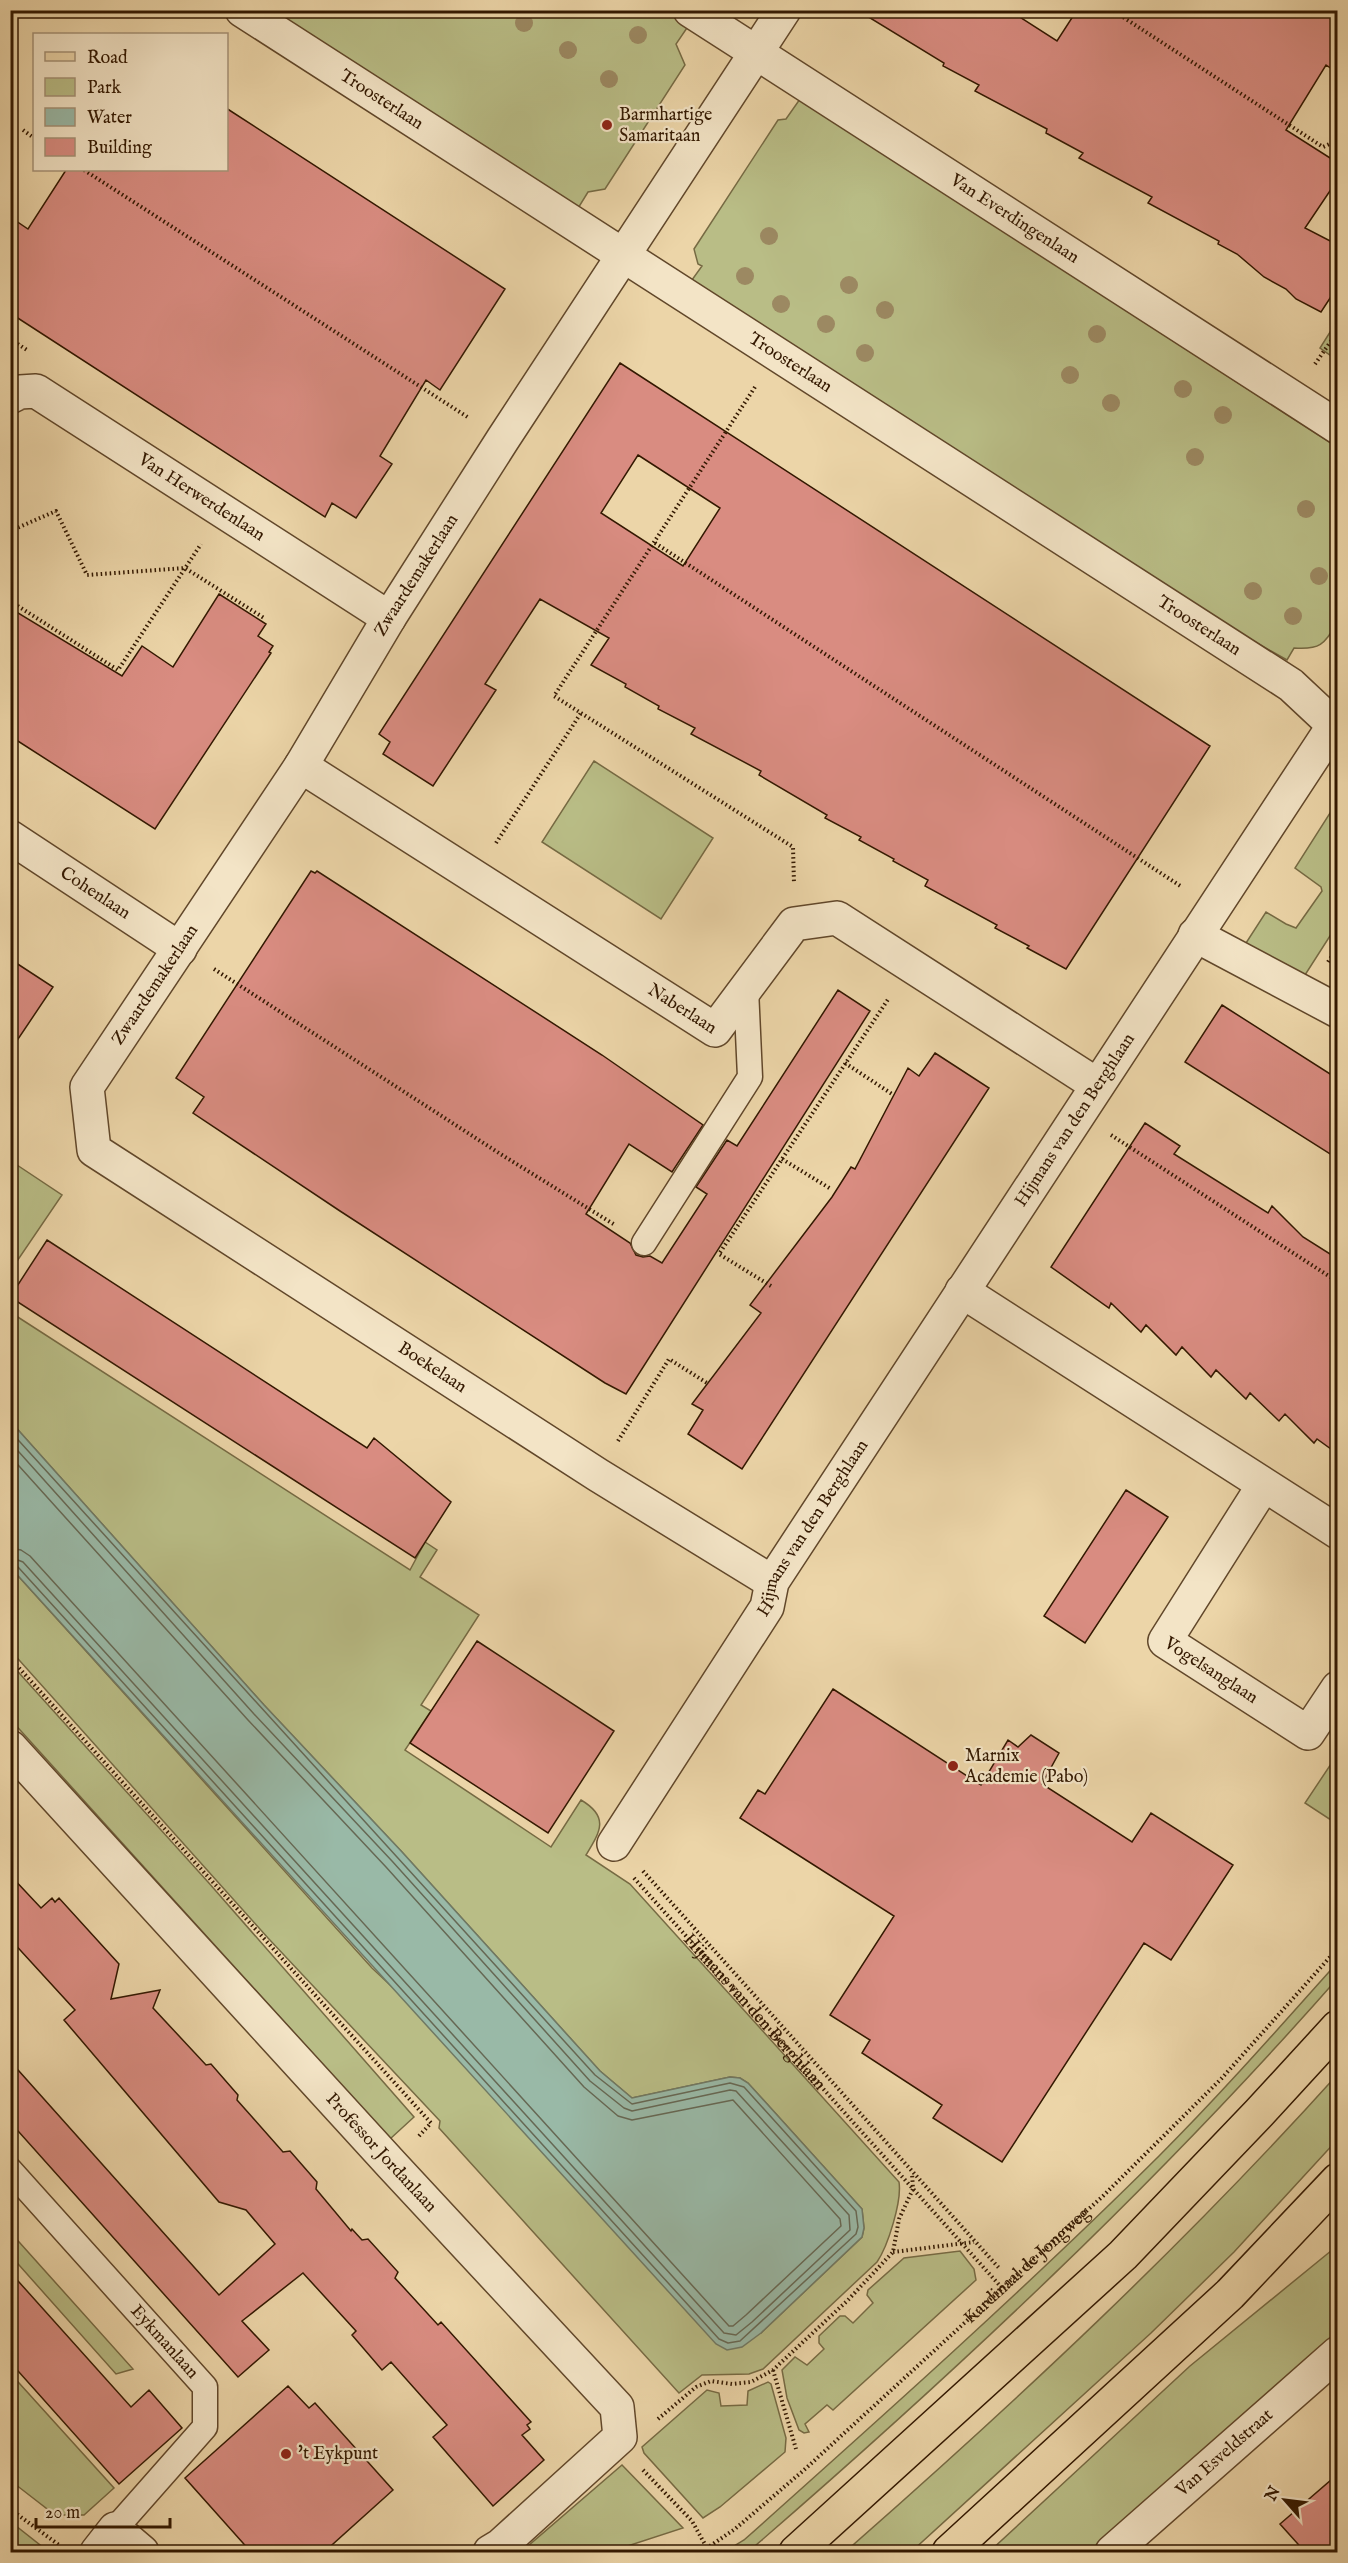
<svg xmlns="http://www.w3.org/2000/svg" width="1348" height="2563" viewBox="0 0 1348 2563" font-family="'IM FELL English',serif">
	<rect width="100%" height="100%" fill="#ecd5a8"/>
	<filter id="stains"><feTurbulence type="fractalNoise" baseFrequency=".00333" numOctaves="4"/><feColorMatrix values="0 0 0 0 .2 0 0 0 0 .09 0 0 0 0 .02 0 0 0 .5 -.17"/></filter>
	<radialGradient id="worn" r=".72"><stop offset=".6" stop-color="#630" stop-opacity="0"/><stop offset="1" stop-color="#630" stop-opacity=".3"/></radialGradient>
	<path fill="#b9bd86" stroke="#766a43" stroke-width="1.5" d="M666 10 689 25 676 44 685 65 605 189 588 192 577 210 269 11Z
		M800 99 1337 447V623C1324 644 1321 650 1294 648L1287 660 1174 596 689 284 702 266 698 264 694 249 778 120 786 119Z
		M1337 321H1338L1337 360 1320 348Z
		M594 761 713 838 661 919 542 842Z
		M1337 802V925L1305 975 1249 947 1246 943 1266 912 1286 924 1296 928 1322 891 1321 887 1295 868Z
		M11 1161 62 1195 11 1270 10 1161Z
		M10 1312 410 1570 425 1542 437 1550 420 1577 479 1615 421 1705 431 1711 405 1750 551 1847 581 1800C610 1817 600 1832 586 1855L630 1884 899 2182C902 2201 888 2246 877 2262L763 2369 749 2374 702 2375 679 2393 439 2128 440 2121 268 1938 11 1651V1568L372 1968 761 2333 862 2237 864 2228 862 2209 748 2083 740 2078 730 2077 632 2098 600 2071 402 1852 264 1705 11 1422Z
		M11 1664 208 1882 414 2117 390 2139 11 1720Z
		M1337 1755 1338 1824H1337L1305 1803Z
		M1337 1963V1979C1156 2185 955 2373 748 2552H724L744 2540C884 2415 1025 2289 1159 2156 1221 2094 1279 2028 1337 1963Z
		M1337 2075V2140L1234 2252 1151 2333 911 2552H845C1017 2401 1184 2245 1337 2075Z
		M10 2233H11L133 2369 116 2374 11 2256Z
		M1337 2246V2335L1089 2552H989L1190 2366Z
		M960 2251 974 2269 976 2280 833 2410 827 2405 805 2424 809 2432 804 2433 799 2430 787 2398 782 2370 795 2357 807 2365 824 2349 819 2343V2336L840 2316H845L853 2323 873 2303 867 2295 868 2290 904 2258Z
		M10 2373 114 2488 84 2515H55L11 2481Z
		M768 2382 771 2384 786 2438 785 2452 720 2507 703 2518 644 2453 642 2447 707 2390 719 2393 721 2406 747 2405 748 2391Z
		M622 2465 683 2528 609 2552H521Z
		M11 2522 49 2552H14L11 2550Z"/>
	<path fill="#99b9a7" stroke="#707964" stroke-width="1.5" d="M11 1422 264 1705 402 1852 600 2071 632 2098 730 2077 740 2078 748 2083 862 2209 864 2228 862 2237 761 2333 742 2347 727 2350 716 2344 11 1568Z"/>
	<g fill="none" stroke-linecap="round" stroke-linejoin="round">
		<path stroke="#666854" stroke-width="1.5" d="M10 1431C204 1647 401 1860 595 2075L632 2104 730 2083 744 2087 856 2211 858 2227 856 2234 740 2341 728 2343 719 2339 18 1567 10 1565
			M10 1442 254 1714 392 1861 590 2081 624 2108 632 2111 730 2090 736 2091 849 2215 850 2230 752 2322 736 2335 724 2333 23 1562 10 1557
			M10 1456 248 1720 386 1867 584 2087 618 2116 632 2120 733 2100 840 2219 841 2226 746 2315 733 2326H729L30 1556 21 1550 10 1548"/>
	</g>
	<path fill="#d98c81" stroke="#331800" stroke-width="1.5" fill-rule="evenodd" d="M857 10H974L979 13 981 10H1009L1057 41 1077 10H1338V73L1326 65 1286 130 1338 163V179L1305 228 1338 245V286L1321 312 1296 299 1286 289 1264 277 1237 254 1218 244 1219 241 1148 203 1152 197 1079 158 1083 153 1046 133 1047 129 975 91 979 85 943 66 944 63Z
		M226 108 505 289 440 390 426 380 380 456 392 464 356 518 332 503 325 517 10 313V217L28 229 66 170H226Z
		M620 363 1210 746 1066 969 1027 948 1029 946 995 928 997 925 925 886 928 880 893 861 894 859 859 840 861 837 825 818 827 815 759 775 761 771 691 734 695 728 658 709 659 706 625 687 626 684 591 665 609 638 540 599 485 684 496 690 433 786 383 754 390 742 379 734ZM638 455 720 508 683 566 601 513Z
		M219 594 266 624 258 636 273 646 269 652 271 653 155 829 10 736V608L122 676 142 646 173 667Z
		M311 871 315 873 317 871 602 1055 703 1125 672 1172 629 1144 586 1214 630 1243 636 1255 643 1257 650 1256 662 1263 707 1194 696 1187 727 1140 737 1146 838 990 870 1011 626 1394 605 1383 340 1211 193 1113 204 1097 176 1078Z
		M10 959 53 987 10 1051Z
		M1222 1005 1338 1079V1159L1185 1062Z
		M935 1053 989 1088 742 1469 688 1434 703 1410 692 1404 761 1313 750 1305 832 1197 851 1167 855 1169 908 1068 919 1076Z
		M1145 1123 1180 1146 1174 1154 1268 1213 1272 1206 1303 1237 1338 1259V1454L1317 1439 1314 1443 1285 1414 1279 1421 1250 1393 1246 1399 1216 1370 1211 1377 1182 1347 1176 1355 1146 1325 1141 1332 1111 1303 1109 1308 1051 1267Z
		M47 1240 367 1448 374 1438 451 1502 415 1558 10 1297Z
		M1126 1490 1168 1517 1085 1643 1044 1616Z
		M477 1641 614 1731 548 1833 410 1743Z
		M833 1689 981 1785 1008 1740 1018 1747 1031 1735 1059 1753 1042 1784 1132 1842 1151 1813 1233 1865 1171 1960 1144 1943 1002 2162 933 2118 942 2105 862 2053 870 2040 830 2015 894 1916 740 1818 758 1790 765 1794Z
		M10 1875 41 1908 52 1898 55 1902 59 1898 119 1964 111 1999 160 1990 153 2008 206 2065 211 2064 238 2095 237 2100 283 2152 290 2151 317 2182 316 2189 351 2231 352 2229 362 2240 368 2239 398 2272 395 2278 438 2325 441 2322 531 2422 527 2425 530 2429 522 2435 544 2460 493 2506 433 2437 447 2425 391 2362 382 2370 352 2335 356 2331 303 2273 242 2321 269 2350 238 2377 10 2122V2061L219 2295 275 2244 246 2210 219 2202 64 2020 75 2010 10 1939Z
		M10 2272 131 2407 149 2390 182 2428 119 2484 10 2362Z
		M288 2386 309 2408 315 2403 393 2490 323 2553 251 2552 185 2478Z
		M1338 2474V2553H1306L1280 2524Z"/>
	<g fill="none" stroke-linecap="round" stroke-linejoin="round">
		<g stroke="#61472a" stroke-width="27">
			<g id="lane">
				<path d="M644 1243 750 1077 746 989"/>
				<path id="s3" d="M10 2170 205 2387V2427L115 2529"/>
			</g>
		</g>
		<g stroke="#61472a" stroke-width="36">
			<g id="street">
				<path id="s4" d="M242 10 1291 685 1338 729"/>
				<path id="s5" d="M690 10 1338 427"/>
				<path id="s6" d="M10 397 20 392 36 391 389 618"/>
				<path id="s7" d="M301 766 715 1030 794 924 837 918 1097 1085"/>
				<path id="s8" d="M10 837 180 949"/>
				<path d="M1195 935 1338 1011"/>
				<path d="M962 1291 1338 1532"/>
				<path id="s9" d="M1263 1486 1165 1641 1308 1733 1338 1688"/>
				<path id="s10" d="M772 1582 598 1475 94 1150 87 1087 301 766 389 618 503 439 784 10"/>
				<path id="s11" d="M10 1747 392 2165 617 2407 620 2437 500 2546 490 2552"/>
				<path id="s12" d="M614 1844 767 1607 772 1582 1338 719"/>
				<path d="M97 2552 115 2529 142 2552"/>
				<path id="s13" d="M1112 2552 1338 2353"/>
			</g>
		</g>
		<g stroke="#331800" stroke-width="36">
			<path id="primary" d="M796 2552 1123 2255 1259 2113 1338 2027
				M949 2552 1230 2294 1338 2180"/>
		</g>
		<g stroke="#331800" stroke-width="4" stroke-dasharray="1.5 3" stroke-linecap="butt">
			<path d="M1112 10 1323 147 1338 140"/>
			<path d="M23 130 34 138"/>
			<path d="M84 170 469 418"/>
			<path d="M10 339 27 350"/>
			<path d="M1315 364 1338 331"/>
			<path d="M755 387 554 696 793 847 794 884"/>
			<path d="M10 531 56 511 87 575 185 568 264 618"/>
			<path d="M655 543 1182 887"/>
			<path d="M10 601 118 670 201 544"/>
			<path d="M496 843 581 713"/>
			<path d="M1328 962 1338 947"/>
			<path d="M214 969 502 1155 615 1225"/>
			<path d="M845 1063 892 1094"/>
			<path d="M1111 1135 1338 1282"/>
			<path d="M782 1159 831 1189"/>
			<path d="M771 1286 719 1254 889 998"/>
			<path d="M618 1441 669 1359 707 1383"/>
			<path d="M10 1658 431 2123 419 2136"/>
			<path d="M643 1871 999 2268"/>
			<path id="s1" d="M634 1878 1002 2288"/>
			<path d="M893 2252 974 2242"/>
			<path d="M773 2370 796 2449"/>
			<path d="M658 2419 696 2387 711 2381 732 2384 751 2382 773 2370 848 2300 893 2252 899 2219 913 2189 912 2173"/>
			<path d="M643 2470 692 2521 707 2548"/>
			<path d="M10 2509 59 2545"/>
			<path id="s2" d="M693 2552 707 2548 735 2529 804 2470 1103 2196 1222 2078 1338 1948"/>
		</g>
		<use href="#lane" stroke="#f3e4c6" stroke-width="24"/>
		<use href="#street" stroke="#f3e4c6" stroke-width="33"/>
		<use href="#primary" stroke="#ecd5a8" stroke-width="33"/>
	</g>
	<g fill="#9c8962">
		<circle cx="524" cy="23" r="9"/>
		<circle cx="638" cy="35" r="9"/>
		<circle cx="568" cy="50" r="9"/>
		<circle cx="609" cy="79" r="9"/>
		<circle cx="769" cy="236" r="9"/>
		<circle cx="745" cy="276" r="9"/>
		<circle cx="849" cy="285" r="9"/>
		<circle cx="781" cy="304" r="9"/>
		<circle cx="885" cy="310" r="9"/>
		<circle cx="826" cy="324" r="9"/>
		<circle cx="1097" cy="334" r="9"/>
		<circle cx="865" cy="353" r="9"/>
		<circle cx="1070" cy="375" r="9"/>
		<circle cx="1183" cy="389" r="9"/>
		<circle cx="1111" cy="403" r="9"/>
		<circle cx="1223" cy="415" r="9"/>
		<circle cx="1195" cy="457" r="9"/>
		<circle cx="1306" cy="509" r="9"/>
		<circle cx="1319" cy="576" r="9"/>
		<circle cx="1253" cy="591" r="9"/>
		<circle cx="1293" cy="616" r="9"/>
	</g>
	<g fill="#8f2418" stroke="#f3e4c6" stroke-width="2">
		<circle cx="607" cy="125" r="6"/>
		<circle cx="953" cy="1766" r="6"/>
		<circle cx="286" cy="2454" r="6"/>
	</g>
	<g text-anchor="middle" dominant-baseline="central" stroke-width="4.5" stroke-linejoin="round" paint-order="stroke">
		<g font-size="18" fill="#331800" stroke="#f3e4c6">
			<text stroke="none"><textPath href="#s4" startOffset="166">Troosterlaan</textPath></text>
			<text stroke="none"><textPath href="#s5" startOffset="386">Van Everdingenlaan</textPath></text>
			<text stroke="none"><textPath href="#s4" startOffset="652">Troosterlaan</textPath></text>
			<text stroke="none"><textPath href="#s6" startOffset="224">Van Herwerdenlaan</textPath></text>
			<text stroke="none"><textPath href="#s10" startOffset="1476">Zwaardemakerlaan</textPath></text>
			<text stroke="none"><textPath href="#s4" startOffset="1138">Troosterlaan</textPath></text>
			<text stroke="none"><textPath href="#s8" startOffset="102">Cohenlaan</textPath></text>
			<text stroke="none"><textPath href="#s10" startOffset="990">Zwaardemakerlaan</textPath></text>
			<text stroke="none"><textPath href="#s7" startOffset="452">Naberlaan</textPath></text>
			<text stroke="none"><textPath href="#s12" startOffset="860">Hijmans van den Berghlaan</textPath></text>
			<text transform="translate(432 1368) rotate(33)">Boekelaan</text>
			<text stroke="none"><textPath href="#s12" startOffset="374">Hijmans van den Berghlaan</textPath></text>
			<text stroke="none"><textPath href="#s9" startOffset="238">Vogelsanglaan</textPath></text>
			<text stroke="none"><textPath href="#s1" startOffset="180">Hijmans van den Berghlaan</textPath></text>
			<text stroke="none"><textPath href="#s11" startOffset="550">Professor Jordanlaan</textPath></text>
			<text stroke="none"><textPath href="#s2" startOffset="442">Kardinaal de Jongweg</textPath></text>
			<text stroke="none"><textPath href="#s3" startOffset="231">Eykmanlaan</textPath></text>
			<text stroke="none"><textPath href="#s13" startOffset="150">Van Esveldstraat</textPath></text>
		</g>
		<g font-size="18" fill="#331800" stroke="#f3e4c6" text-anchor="start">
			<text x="619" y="115">Barmhartige<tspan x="619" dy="21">Samaritaan</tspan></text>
			<text x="965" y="1756">Marnix<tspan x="965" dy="21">Academie (Pabo)</tspan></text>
			<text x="298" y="2454">'t Eykpunt</text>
		</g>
	</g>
	<rect width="1348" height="2563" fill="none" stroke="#ecd5a8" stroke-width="36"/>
	<rect x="12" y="12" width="1324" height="2539" fill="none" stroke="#331800" stroke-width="3"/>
	<rect x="18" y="18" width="1312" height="2527" fill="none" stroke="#331800" stroke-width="1.5"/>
	<rect x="33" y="33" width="195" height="138" fill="#f3e4c6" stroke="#a69277" stroke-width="1.5"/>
	<rect x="45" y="52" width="30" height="9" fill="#ecd5a8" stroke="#a69277" stroke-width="1.5"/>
	<text x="87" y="63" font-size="18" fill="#331800">Road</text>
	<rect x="45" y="78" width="30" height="18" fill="#b9bd86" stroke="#a69277" stroke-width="1.5"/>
	<text x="87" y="93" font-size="18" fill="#331800">Park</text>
	<rect x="45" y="108" width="30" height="18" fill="#99b9a7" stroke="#a69277" stroke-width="1.5"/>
	<text x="87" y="123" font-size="18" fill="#331800">Water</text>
	<rect x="45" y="138" width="30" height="18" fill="#d98c81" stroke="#a69277" stroke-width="1.5"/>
	<text x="87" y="153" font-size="18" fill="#331800">Building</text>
	<g transform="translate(1285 2500) rotate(298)" stroke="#f3e4c6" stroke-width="4.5" paint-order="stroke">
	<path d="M0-4.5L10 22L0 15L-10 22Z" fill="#331800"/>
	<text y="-9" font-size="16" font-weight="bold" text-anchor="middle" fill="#331800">N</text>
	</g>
	<path d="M36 2518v9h134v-9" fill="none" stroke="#331800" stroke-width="3"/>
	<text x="45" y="2518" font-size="18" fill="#331800" stroke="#f3e4c6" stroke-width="4.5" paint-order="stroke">20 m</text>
	<rect width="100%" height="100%" filter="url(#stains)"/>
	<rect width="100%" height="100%" fill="url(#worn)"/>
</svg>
